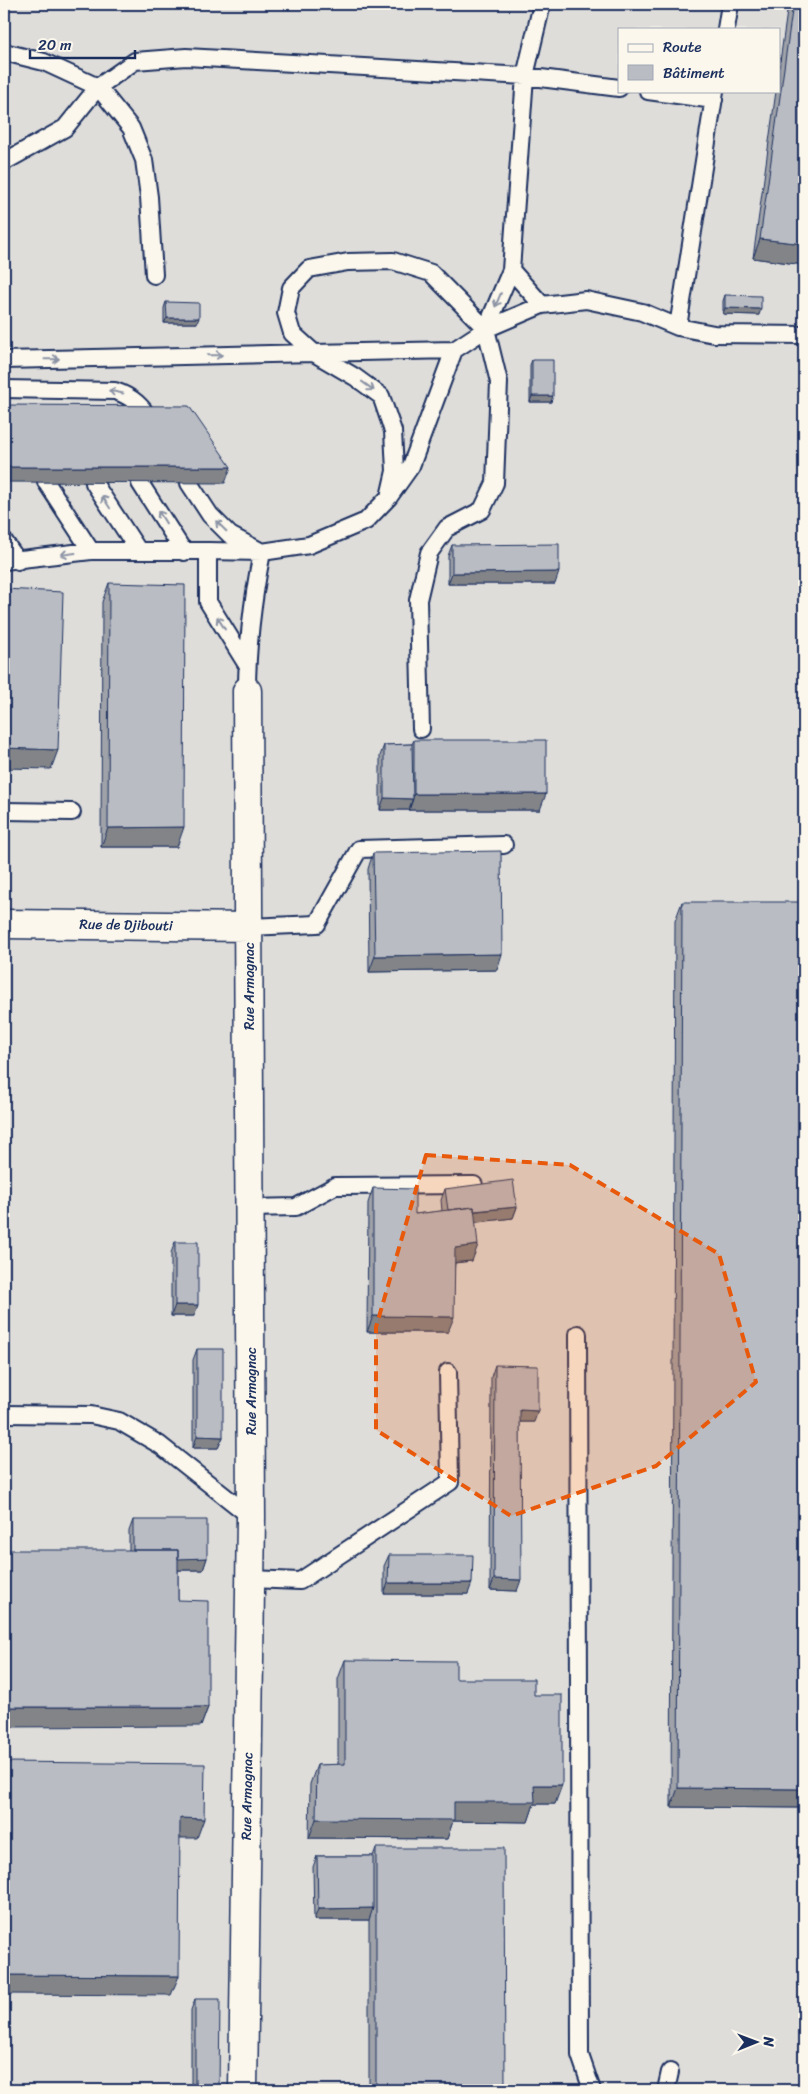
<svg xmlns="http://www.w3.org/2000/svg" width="808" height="2094" viewBox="0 0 808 2094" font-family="Sriracha,sans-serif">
	<rect width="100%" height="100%" fill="#eeebe4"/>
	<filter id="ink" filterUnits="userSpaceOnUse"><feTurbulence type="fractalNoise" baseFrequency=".02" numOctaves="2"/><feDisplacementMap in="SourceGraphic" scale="10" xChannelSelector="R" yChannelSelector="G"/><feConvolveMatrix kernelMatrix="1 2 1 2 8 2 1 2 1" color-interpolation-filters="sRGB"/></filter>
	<g filter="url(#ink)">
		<path fill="#deddda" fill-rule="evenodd" d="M4 4H804V2090H4ZM619 29H779V91H619Z"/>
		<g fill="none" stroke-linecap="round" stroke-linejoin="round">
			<g stroke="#1b2f5e" stroke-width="20">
				<path id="service" d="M726 29 730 4
					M4 52 44 62 98 87 131 128 144 160 149 197 154 275
					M648 91 714 100
					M4 162 65 128 98 87 135 61 186 57 525 76 619 88
					M511 270 542 305 586 300 642 312 678 327 714 334 804 335
					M678 327 715 91
					M486 329 511 270 525 76 542 4
					M4 360 314 353 355 377 381 396 393 431 395 471 389 497
					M4 389 115 391C133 397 142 406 152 422
					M46 482 91 551
					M94 483 138 550
					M140 483 184 552
					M189 483 210 515 230 535 262 552C253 598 247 644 247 691
					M4 541 18 561
					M208 551 262 552 309 545 366 521 389 497 411 466 454 350 486 329 542 305
					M4 561 91 551H208V602L247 665
					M421 729 418 600 429 553 447 528 482 510 495 483 499 382 486 329 431 273 393 261 348 262 309 269 291 288 286 313 292 333 314 353 454 350
					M4 811 72 812
					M249 927 317 924 359 849 504 845
					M250 1208 296 1207 335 1186 474 1185
					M578 1334 580 2055 592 2090
					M4 1414 91 1415 119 1421 160 1445 251 1517
					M251 1579 300 1581 450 1482 448 1372
					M666 2090 670 2072"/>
			</g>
			<g stroke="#1b2f5e" stroke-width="31">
				<path id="minor" d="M4 924 249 927
					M243 2090 251 1517 247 691"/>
			</g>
			<use href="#service" stroke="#fbf7ec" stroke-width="16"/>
			<use href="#minor" stroke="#fbf7ec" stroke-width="28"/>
		</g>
		<path fill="#9fa2a8" stroke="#1b2f5e" d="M788 4H804V265L753 258 776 91H779V69Z
			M725 295 759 315 723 314V301Z
			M166 302 197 323H164V308Z
			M532 360 551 402H530V365Z
			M452 545 555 584H448V556Z
			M109 583 177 847H101L102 602Z
			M414 740 540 810H380V756L384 745 412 744Z
			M373 853 497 970 369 972 368 869Z
			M682 902 804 1808 671 1807 675 921Z
			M373 1188 415 1214 442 1211 441 1200 445 1189 517 1207 513 1218 475 1222 472 1261 455 1263 448 1332H367L368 1203Z
			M175 1242 194 1316H171V1253Z
			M197 1349 223 1437 218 1448H193V1360Z
			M495 1365 534 1422H520L517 1591 490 1590 491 1377Z
			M133 1520 207 1558 203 1570H178V1600L208 1707 201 1726 129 1550V1531Z
			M389 1555 468 1594H384V1566Z
			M345 1660 456 1679 534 1695 555 1804H534L528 1822 453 1821 447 1839 309 1838 310 1784 317 1765H338V1679Z
			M376 1848 505 2090H369V1920H314L313 1867 317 1856H373Z
			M195 1999 219 2090H191V2010Z"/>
		<path fill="#828488" stroke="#1b2f5e" d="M760 239 804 244V265L753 258Z
			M725 308 761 309 759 315 723 314Z
			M167 318H199L197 323H164Z
			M532 396H553L551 402H530Z
			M4 467H231L225 483 4 482Z
			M559 572 555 584H448L452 573Z
			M4 748 58 750 51 769 4 768Z
			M414 794H546L540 810H409Z
			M384 798 413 799 409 810H380Z
			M184 827 177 847H101L108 828Z
			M502 954 497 970 369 972 375 956Z
			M517 1207 513 1218 444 1226 449 1214Z
			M478 1245 472 1261 449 1263 455 1248Z
			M175 1305H198L194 1316H171Z
			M373 1316 454 1317 448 1332H367Z
			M520 1410 538 1411 534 1422H516Z
			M197 1436 223 1437 218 1448H193Z
			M207 1558 203 1570H129L133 1559Z
			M494 1579 521 1580 517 1591 490 1590Z
			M388 1583H472L468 1594H384Z
			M4 1707H208L201 1726 4 1727Z
			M534 1785H562L555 1804H534L528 1822 453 1821 447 1839 309 1838 316 1819 454 1802Z
			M678 1788 804 1789V1808L671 1807Z
			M180 1818 204 1819 197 1838H173Z
			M373 1908 369 1920H314L318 1909Z
			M4 1975 179 1976 171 1995 4 1994Z"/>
		<path fill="#b9bcc3" stroke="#1b2f5e" d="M793 4H804V244L760 239Z
			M725 295 761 296V309L725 308Z
			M166 302 199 303V318H167Z
			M532 360H553V396H532Z
			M4 405 189 406 231 467H4Z
			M559 544V572L452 573V545Z
			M109 583 185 585 184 827 108 828Z
			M4 589 63 592 58 750 4 748Z
			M414 740H546V794H414Z
			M412 744 413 799 384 798V745Z
			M501 851 502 954 375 956 373 853Z
			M682 902H804V1789L678 1788Z
			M513 1180 517 1207 474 1211V1207L448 1210 445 1189Z
			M373 1188 415 1189V1214L474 1207 478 1245 455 1248 454 1317 373 1316Z
			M175 1242H198V1305H175Z
			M197 1349H223V1437L197 1436Z
			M495 1365 538 1366V1411L520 1410 521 1580 494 1579Z
			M133 1520H207V1558L178 1559V1550H133Z
			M4 1550H178V1600L208 1601V1707H4Z
			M389 1555H473L472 1583H388Z
			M345 1660 456 1661V1679H534V1695H562V1785H534L535 1802H454V1820L316 1819 317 1765 345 1764Z
			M4 1762 205 1764 204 1819 180 1818 179 1976 4 1975Z
			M376 1848H504L505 2090H376Z
			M317 1856H373V1908L318 1909Z
			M195 1999H220L219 2090H195Z"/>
		<defs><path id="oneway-shaft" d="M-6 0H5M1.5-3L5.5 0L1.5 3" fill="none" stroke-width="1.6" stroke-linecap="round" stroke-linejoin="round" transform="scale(1.25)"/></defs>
		<g stroke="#8b93a5">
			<use href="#oneway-shaft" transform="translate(498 300) rotate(113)"/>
			<use href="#oneway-shaft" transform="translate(215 355) rotate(-1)"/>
			<use href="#oneway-shaft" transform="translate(52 359) rotate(-1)"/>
			<use href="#oneway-shaft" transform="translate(368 386) rotate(36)"/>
			<use href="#oneway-shaft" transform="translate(116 392) rotate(-169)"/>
			<use href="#oneway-shaft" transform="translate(106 502) rotate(-123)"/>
			<use href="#oneway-shaft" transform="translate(162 517) rotate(-122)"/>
			<use href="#oneway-shaft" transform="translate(221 526) rotate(-135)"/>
			<use href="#oneway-shaft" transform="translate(68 554) rotate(172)"/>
			<use href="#oneway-shaft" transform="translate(221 623) rotate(-122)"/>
		</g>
	</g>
	<path fill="#e8590c" fill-opacity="0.2" stroke="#e8590c" stroke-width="4" stroke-dasharray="10 6" stroke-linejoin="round" d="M426 1155 570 1165 719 1254 756 1382 656 1466 511 1516 376 1430V1327Z"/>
	<g text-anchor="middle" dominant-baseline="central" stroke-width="4" stroke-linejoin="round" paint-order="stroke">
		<g font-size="14" fill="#1b2f5e" stroke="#fbf7ec">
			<text transform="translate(126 925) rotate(1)">Rue de Djibouti</text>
			<text transform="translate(249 986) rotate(-90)">Rue Armagnac</text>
			<text transform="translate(251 1391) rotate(-90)">Rue Armagnac</text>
			<text transform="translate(247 1796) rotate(-89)">Rue Armagnac</text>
		</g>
	</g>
	<rect width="808" height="2094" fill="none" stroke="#fbf7ec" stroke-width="20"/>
	<rect x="10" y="10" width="788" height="2074" fill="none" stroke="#1b2f5e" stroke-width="2" filter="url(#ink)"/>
	<rect x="618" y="28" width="162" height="65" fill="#fbf7ec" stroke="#a1a7b3"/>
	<rect x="628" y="44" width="25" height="8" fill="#fbf7ec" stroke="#a1a7b3"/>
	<text x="663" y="52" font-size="15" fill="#1b2f5e">Route</text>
	<rect x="628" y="65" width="25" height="15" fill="#b9bcc3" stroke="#a1a7b3"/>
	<text x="663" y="78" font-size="15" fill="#1b2f5e">Bâtiment</text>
	<g transform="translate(756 2042) rotate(89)" stroke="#fbf7ec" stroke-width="4" paint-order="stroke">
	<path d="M0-4L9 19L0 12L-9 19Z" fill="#1b2f5e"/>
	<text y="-8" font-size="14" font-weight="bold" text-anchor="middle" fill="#1b2f5e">N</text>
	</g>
	<path d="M30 50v8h105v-8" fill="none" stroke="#1b2f5e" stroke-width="2.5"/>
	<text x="38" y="50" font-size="15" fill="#1b2f5e" stroke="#fbf7ec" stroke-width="4" paint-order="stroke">20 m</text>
</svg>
